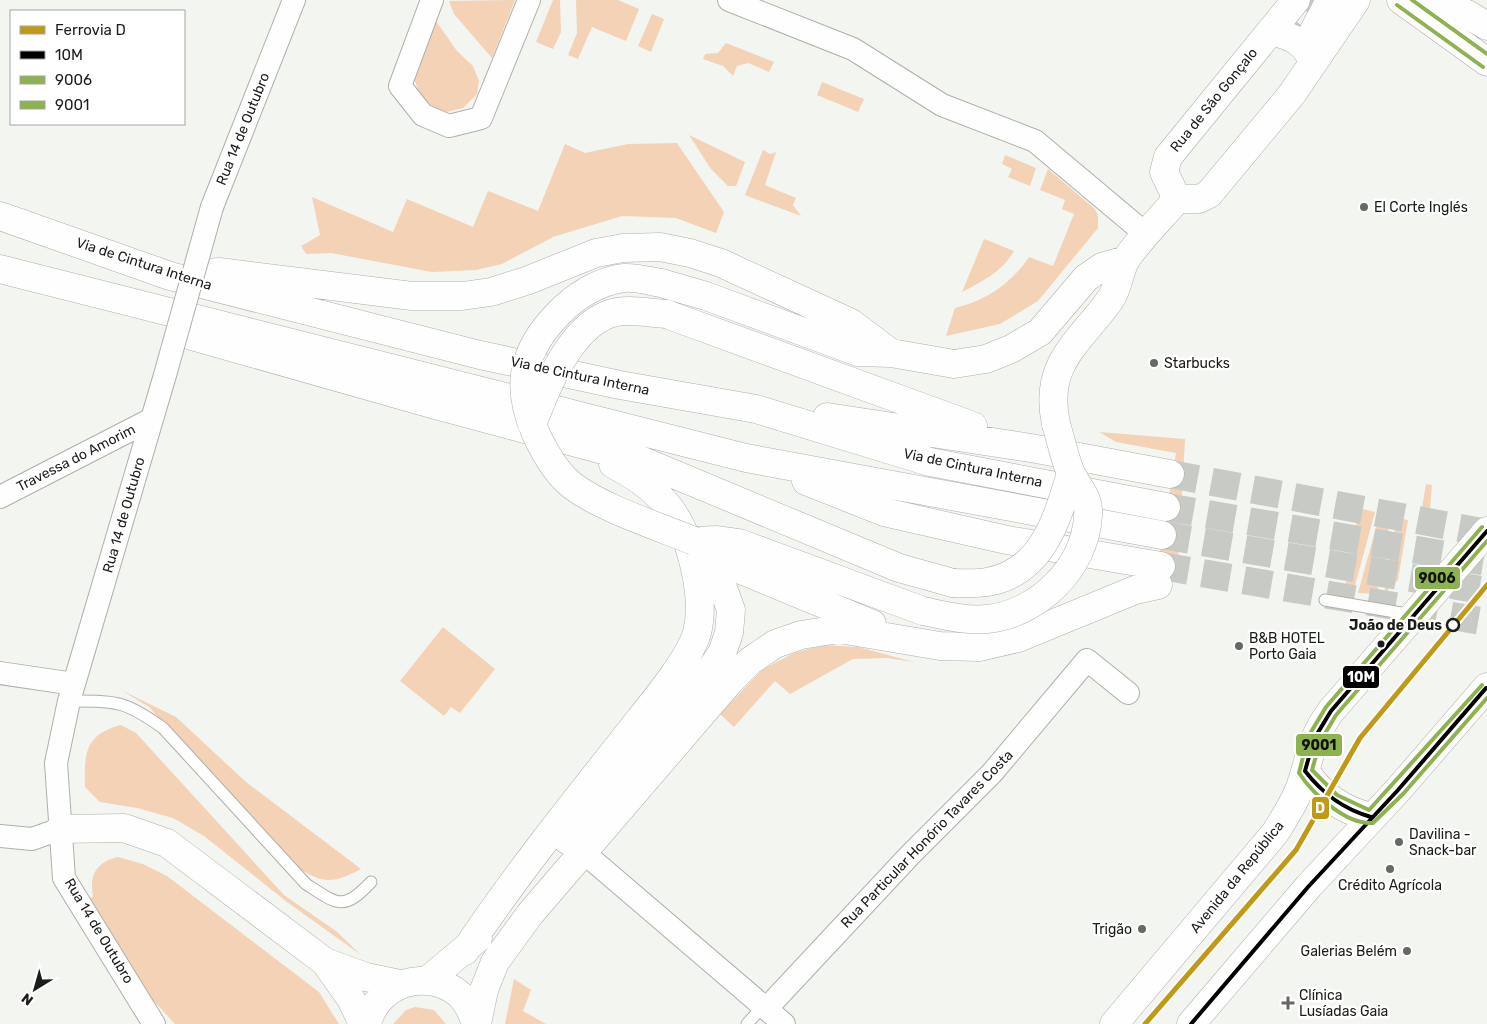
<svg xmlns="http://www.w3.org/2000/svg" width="1487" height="1024" viewBox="0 0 1487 1024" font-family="Rubik,sans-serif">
	<rect width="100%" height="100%" fill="#f3f5f0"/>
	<path fill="#f4d2b5" d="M515 0 492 58 454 14 449 1Z
		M553 0H560L561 32 553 49 536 42Z
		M576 0H618L639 9 626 41 592 27 578 59 568 55 577 33Z
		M652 14 664 19 651 52 638 46Z
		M436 21 457 51 473 66 479 81 477 94 463 108 447 112 435 109 419 94 414 77Z
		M726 43 774 62 769 72 748 63 737 66 733 76 723 66 703 59 705 54 718 53Z
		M822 82 864 99 858 112 817 95Z
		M689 135 745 162 736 186H728L711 169Z
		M677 143 724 212 716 233 676 218 622 216 553 237 502 264 476 270 432 272 331 253 306 254 301 246 320 235 312 197 393 232 407 199 473 227 488 191 538 211 565 144 585 153 628 144Z
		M763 150 770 154 776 152 765 185 796 198 793 205 801 216 745 195Z
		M1005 155 1036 168 1030 186 1008 177 1012 169 1002 164Z
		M1048 169 1095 209 1098 216V228L1038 301 1000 324 946 336 955 308C985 301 1012 283 1029 257L1053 266 1074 214 1062 209 1065 200 1040 190Z
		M984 239 1014 251C1002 272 983 281 962 292Z
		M1099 432 1185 439 1180 531 1176 530V534L1180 535 1178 562 1159 558 1176 453 1116 442Z
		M1426 484 1432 485 1429 521 1420 519Z
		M1359 508 1375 512 1353 593H1344Z
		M1380 513 1391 516 1377 594 1358 593Z
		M1397 518 1408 520 1398 580 1384 594Z
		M443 627 495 669 460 713 451 707 444 716 400 681Z
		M823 645 858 647 914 662 887 658 853 659 790 694 775 681 734 727 720 714 763 669 794 653Z
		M121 690 176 717 246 782 361 869C336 882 325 885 300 869L149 707Z
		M121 725 136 733 284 895 336 931 361 955 287 902 204 836 173 818 137 808 100 802 85 787C84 754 85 734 121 725Z
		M118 857 143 864 167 876 319 992 339 1024H175L150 997 89 900 93 896C89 874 97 862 118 857Z
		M514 979 531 990 523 1011 546 1024H505Z
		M415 1007 434 1010 446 1024H393L406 1010Z"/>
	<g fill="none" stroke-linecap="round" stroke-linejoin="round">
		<path stroke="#c8cac5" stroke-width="28" stroke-dasharray="28 14" stroke-linecap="butt" d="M1281 45 1309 11 1330 0"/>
		<path stroke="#c8cac5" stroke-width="28" stroke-dasharray="28 14" stroke-linecap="butt" d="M1170 474 1487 533
			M1166 507 1487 562
			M1162 535 1487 591
			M1161 566 1487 622"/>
		<g stroke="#aeb0ab" stroke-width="13">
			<path id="lane" d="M1325 600 1413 615
				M69 701C116 701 124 700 163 728L306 884C337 904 343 912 371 882
				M747 1024 763 1006"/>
		</g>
		<g stroke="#aeb0ab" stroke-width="24">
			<path id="street" d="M432 0 400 86 423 115 449 126 481 118 529 0
				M729 0 853 49 942 105 1035 141 1147 235
				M212 207 294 0
				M0 497 152 419
				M0 673 74 684
				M0 836 32 839 60 829
				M583 852 784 1024
				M766 1009 910 855 992 773 1087 660 1128 693
				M154 1024 64 878 56 763 69 701 165 375"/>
		</g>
		<g stroke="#aeb0ab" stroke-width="29">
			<path id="secondary" d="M1401 0 1487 62
				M1439 2 1467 14 1487 26
				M1271 31C1291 36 1306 42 1313 63
				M1309 40 1330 0
				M1177 199H1199L1209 194 1292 94 1356 0
				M1177 199 1164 172 1168 157 1296 0
				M1305 771C1322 795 1341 810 1371 817
				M60 829 124 828 167 843 325 962 366 977 400 984
				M325 962 351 999 363 1024
				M367 1024C377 983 426 967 459 994 468 1002 472 1013 476 1024
				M1114 1024 1275 833C1284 819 1293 805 1299 790 1311 758 1309 741 1331 711L1487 531
				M1191 1024 1308 887 1398 790 1487 687"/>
		</g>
		<g stroke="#aeb0ab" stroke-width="29">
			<path id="highway" d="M0 216 170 276 480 355 620 385 756 409 930 462 1166 507
				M0 269 746 458 1162 535
				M207 273 219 272 412 296H462L491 292 526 281 596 253 623 248 660 247 690 253 721 263 851 323 891 353
				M661 283 706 296 858 352 891 353 954 364 986 359 1011 349 1040 332 1086 278 1102 267 1126 260
				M666 314 973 426
				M192 336 432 404 640 460 899 568 953 583
				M827 417 1031 448 1170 474
				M1056 424C1043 364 1078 344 1110 300 1118 289 1119 273 1125 261 1135 244 1163 216 1177 199
				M806 481 884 512 1007 540 1161 566
				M694 541 717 540 739 543 923 611
				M702 547 734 567 872 624
				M567 840 696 690 722 653 729 633 731 610 723 588 696 544
				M465 951C514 878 568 810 622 742 643 714 687 665 697 633 702 613 700 593 696 573 685 518 663 490 613 464
				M428 980 478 938
				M477 1024 484 990 495 962 530 914 730 681 750 661 775 644 801 635 839 629 940 646 979 647 1018 638 1135 590 1158 585"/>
		</g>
		<use href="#lane" stroke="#fdfefd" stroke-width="11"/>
		<use href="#street" stroke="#fdfefd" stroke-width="22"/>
		<use href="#secondary" stroke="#fdfefd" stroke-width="28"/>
		<use href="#highway" stroke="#fdfefd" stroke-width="28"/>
		<g stroke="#aeb0ab" stroke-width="24" stroke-linecap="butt">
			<path id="street-bridge" d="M165 375 212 207"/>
		</g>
		<g stroke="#aeb0ab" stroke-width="29" stroke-linecap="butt">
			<path id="highway-bridge" d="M661 283C650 281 635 277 624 278 599 281 575 296 558 314 522 351 515 386 536 434 544 451 553 468 567 481 592 505 660 527 694 541
				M532 425C546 388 569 329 609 314 626 308 649 313 666 314
				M953 583C964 583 976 584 987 582 1042 573 1057 520 1071 473
				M923 611C943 615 965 621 987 619 1038 614 1085 568 1088 516 1090 496 1077 488 1070 471 1064 456 1061 440 1056 424"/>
		</g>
		<use href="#street-bridge" stroke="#fdfefd" stroke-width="22"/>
		<use href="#highway-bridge" stroke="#fdfefd" stroke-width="28"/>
		<g stroke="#fff" stroke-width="8">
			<path id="bus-1" d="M1371 817C1343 809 1323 794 1305 771L1314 739 1331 711 1487 531
				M1191 1024 1308 887 1398 790 1486 688"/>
		</g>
		<g stroke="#fff" stroke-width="8">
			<path id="bus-2" d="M1397 5 1483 67
				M1482 527 1326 707 1308 737 1299 773C1313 794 1346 825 1373 823L1403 794 1487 698"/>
		</g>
		<g stroke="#fff" stroke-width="8">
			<path id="bus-3" d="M1412 0 1487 54
				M1482 685 1369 810 1337 795 1312 770 1320 742 1336 715 1487 541"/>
		</g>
		<use href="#bus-1" stroke="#000" stroke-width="4"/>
		<use href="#bus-2" stroke="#8cb34f" stroke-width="4"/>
		<use href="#bus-3" stroke="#8cb34f" stroke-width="4"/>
		<g stroke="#fff" stroke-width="9">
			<path id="rail-1" d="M1145 1024 1296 850 1360 738 1487 585"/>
		</g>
		<use href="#rail-1" stroke="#c29914" stroke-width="5"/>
	</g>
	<g fill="#676964" stroke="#fff" stroke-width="2">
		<circle cx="1364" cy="207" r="5"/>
		<circle cx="1154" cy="363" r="5"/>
		<circle cx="1239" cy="646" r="5"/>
		<circle cx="1399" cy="842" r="5"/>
		<circle cx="1390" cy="869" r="5"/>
		<circle cx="1142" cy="929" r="5"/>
		<circle cx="1407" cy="951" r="5"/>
		<path d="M1285.5 995.5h5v5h5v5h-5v5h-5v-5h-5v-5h5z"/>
	</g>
	<circle fill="#fff" stroke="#1b1d19" stroke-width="2.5" cx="1453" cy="625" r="6"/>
	<circle fill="#1b1d19" stroke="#fff" stroke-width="2" cx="1381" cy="644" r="4.5"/>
	<g text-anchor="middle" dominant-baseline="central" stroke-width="5" stroke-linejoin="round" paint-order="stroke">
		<g font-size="14" fill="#1b1d19" stroke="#fff">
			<text transform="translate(1214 100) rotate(-51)">Rua de São Gonçalo</text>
			<text transform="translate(243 129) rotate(-68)">Rua 14 de Outubro</text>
			<text transform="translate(144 264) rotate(18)">Via de Cintura Interna</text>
			<text transform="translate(580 376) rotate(12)">Via de Cintura Interna</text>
			<text transform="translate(76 458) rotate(-27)">Travessa do Amorim</text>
			<text transform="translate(973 468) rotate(12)">Via de Cintura Interna</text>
			<text transform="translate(124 515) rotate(-74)">Rua 14 de Outubro</text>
			<text transform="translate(927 839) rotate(-46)">Rua Particular Honório Tavares Costa</text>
			<text transform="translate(1237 877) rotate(-51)">Avenida da República</text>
			<text transform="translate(99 931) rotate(59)">Rua 14 de Outubro</text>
		</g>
		<g font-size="14" fill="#1b1d19" stroke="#fff" text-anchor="start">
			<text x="1374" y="207">El Corte Inglés</text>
			<text x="1164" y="363">Starbucks</text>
			<text x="1249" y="638">B&amp;B HOTEL<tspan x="1249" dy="16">Porto Gaia</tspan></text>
			<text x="1409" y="834">Davilina -<tspan x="1409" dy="16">Snack-bar</tspan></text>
			<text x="1390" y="885" text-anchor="middle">Crédito Agrícola</text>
			<text x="1132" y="929" text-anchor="end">Trigão</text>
			<text x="1397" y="951" text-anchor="end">Galerias Belém</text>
			<text x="1299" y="995">Clínica<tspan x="1299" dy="16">Lusíadas Gaia</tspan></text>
		</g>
		<g font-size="14" font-weight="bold" fill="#1b1d19" stroke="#fff" text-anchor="end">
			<text x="1442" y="625">João de Deus</text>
		</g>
	</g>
	<g stroke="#fff" stroke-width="2">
		<rect x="1414" y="566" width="47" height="24" rx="5" fill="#8cb34f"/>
		<rect x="1342" y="665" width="38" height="24" rx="5" fill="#000"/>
		<rect x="1295" y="733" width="48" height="24" rx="5" fill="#8cb34f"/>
		<rect x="1311" y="796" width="19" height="24" rx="5" fill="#c29914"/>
	</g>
	<g font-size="14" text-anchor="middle" font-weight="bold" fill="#fff">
		<text x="1361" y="682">10M</text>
		<text x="1320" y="813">D</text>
	</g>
	<g font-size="14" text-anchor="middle" font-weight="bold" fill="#111">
		<text x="1437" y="583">9006</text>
		<text x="1319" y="750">9001</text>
	</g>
	<rect x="10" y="10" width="175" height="115" fill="#ffffff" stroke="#a4a5a3"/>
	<rect x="20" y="26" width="25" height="8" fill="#c29914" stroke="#a4a5a3"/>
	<text x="55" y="35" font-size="15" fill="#1b1d19">Ferrovia D</text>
	<rect x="20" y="51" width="25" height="8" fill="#000000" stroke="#a4a5a3"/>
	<text x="55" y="60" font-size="15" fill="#1b1d19">10M</text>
	<rect x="20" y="76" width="25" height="8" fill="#8cb34f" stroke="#a4a5a3"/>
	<text x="55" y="85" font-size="15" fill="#1b1d19">9006</text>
	<rect x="20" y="101" width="25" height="8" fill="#8cb34f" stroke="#a4a5a3"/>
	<text x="55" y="110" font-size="15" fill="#1b1d19">9001</text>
	<g transform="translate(35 989) rotate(217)" stroke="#ffffff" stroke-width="4" paint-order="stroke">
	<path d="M0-4L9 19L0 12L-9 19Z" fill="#1b1d19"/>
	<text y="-8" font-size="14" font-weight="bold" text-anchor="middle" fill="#1b1d19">N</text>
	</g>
</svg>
